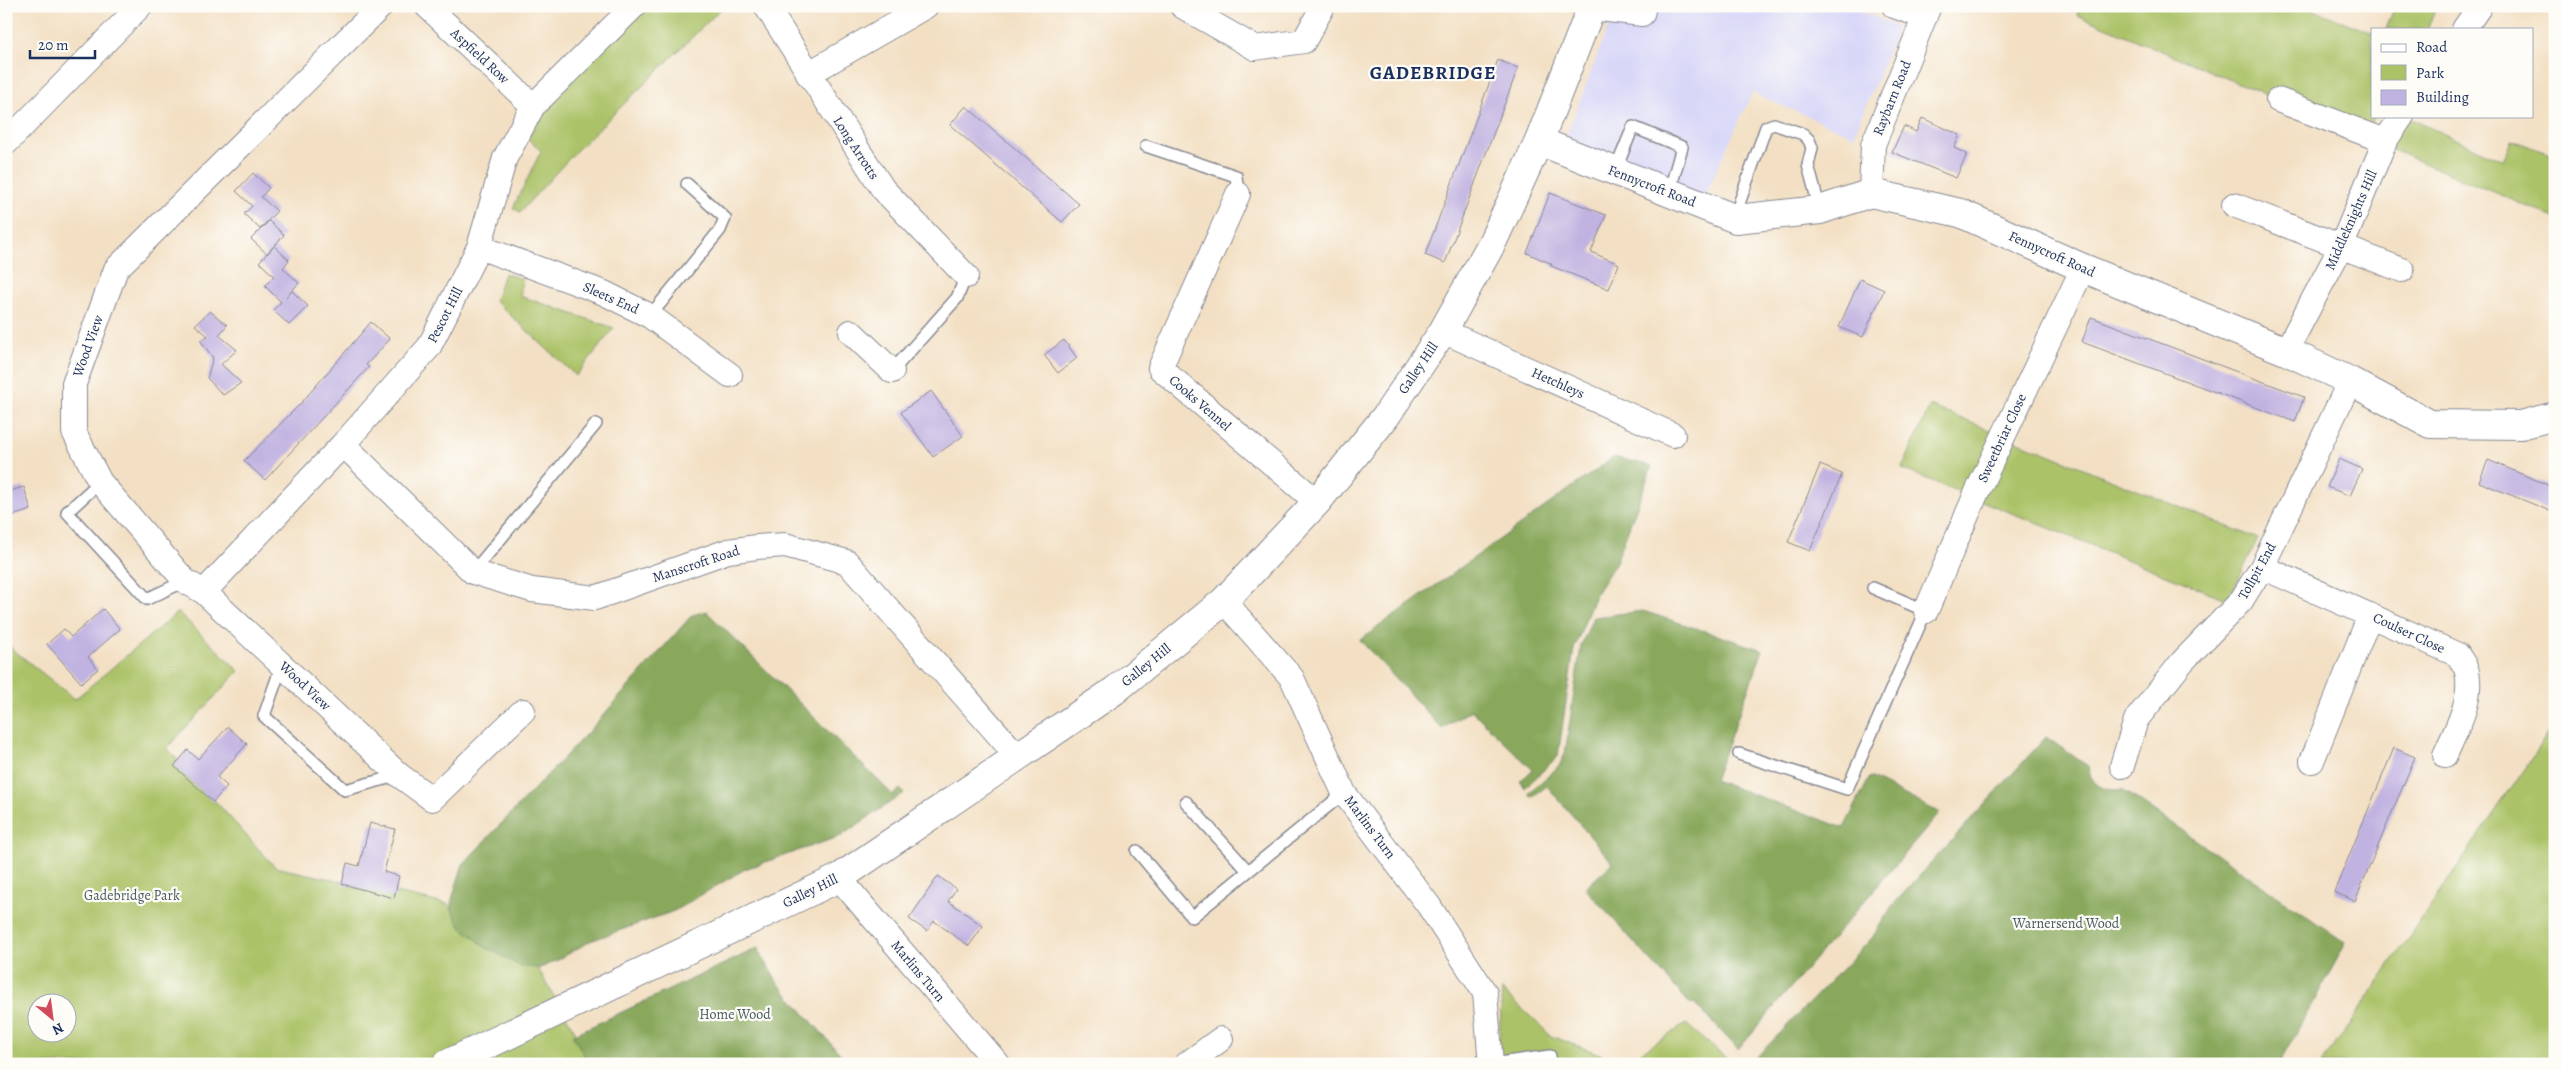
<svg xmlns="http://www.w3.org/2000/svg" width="2561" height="1070" viewBox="0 0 2561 1070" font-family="Alegreya,serif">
	<rect width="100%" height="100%" fill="#fdfcf7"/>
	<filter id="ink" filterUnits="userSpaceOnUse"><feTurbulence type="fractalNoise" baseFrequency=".02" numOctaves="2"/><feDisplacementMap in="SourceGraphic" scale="10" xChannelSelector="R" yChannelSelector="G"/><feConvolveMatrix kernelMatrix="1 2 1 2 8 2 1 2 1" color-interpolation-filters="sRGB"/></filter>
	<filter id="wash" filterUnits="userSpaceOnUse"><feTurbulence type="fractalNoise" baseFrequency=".0096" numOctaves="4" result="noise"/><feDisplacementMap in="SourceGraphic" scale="20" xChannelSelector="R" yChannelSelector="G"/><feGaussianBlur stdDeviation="1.12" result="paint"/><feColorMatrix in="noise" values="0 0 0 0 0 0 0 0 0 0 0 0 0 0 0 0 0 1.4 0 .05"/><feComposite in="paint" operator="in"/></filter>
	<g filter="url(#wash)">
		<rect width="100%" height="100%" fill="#f3e0c4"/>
		<path fill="#d8d7f8" d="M1616 6H1851L1898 27 1854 136 1752 93 1703 200 1565 140Z"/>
		<path fill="#acc267" stroke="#647862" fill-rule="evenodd" d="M642 6H724L576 151 520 212 513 208 541 151 527 138 560 89Z
			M2079 6H2304L2372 33V116H2375L2363 136 2077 15Z
			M2395 6H2437L2427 29H2386Z
			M2409 118 2503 161 2512 140 2555 156V218L2388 148Z
			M504 273 523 279 520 296 614 328 576 376 495 301Z
			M1930 406 2258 539 2228 600 1902 469Z
			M178 612 239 671 167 748 275 867 447 904 538 969 575 1031 590 1064H6V644L75 699ZM38 1002H68V1032H38Z
			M2555 724V1064H2322Z
			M1502 990 1551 1036 1624 1063 1686 1024 1733 1064H1498Z"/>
		<path fill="#89a85c" stroke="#526c5d" d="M1614 457 1652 466 1616 562 1595 595 1574 649 1558 756 1525 788 1520 781 1533 770 1471 710 1442 729 1360 640Z
			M708 611 707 612 893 795 900 789 904 793 841 836 745 869 674 911 590 941 558 960 540 968 520 966 487 948 460 926 452 910V899L463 864 590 730 692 615Z
			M1643 611 1763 650 1714 780 1844 828 1870 777 1940 813 1738 1049 1694 1003 1691 1005 1585 888 1613 863 1547 786 1532 797 1529 793 1559 766 1565 754 1581 646 1593 617Z
			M2046 737 2088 766C2090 784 2104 793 2122 789L2346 943 2279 1064H1750L1872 938 1892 906Z
			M758 948 777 982 849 1064H589L573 1035Z"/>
		<g id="blocks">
			<path fill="#c1b3e1" d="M1498 60 1518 68 1445 263 1425 255Z
				M966 106 1079 204 1062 222 950 125Z
				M1922 118 1960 135 1954 148 1967 154 1956 178 1892 152 1904 126 1916 132Z
				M253 173 269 188 261 197 277 211 260 229 244 214 252 206 236 191Z
				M1550 193 1606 215 1591 252 1619 264 1609 289 1551 266 1552 264 1527 253Z
				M269 221 284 235 267 254 251 239Z
				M274 246 289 260 283 268 299 283 286 297 292 291 308 306 289 325 273 310 281 302 265 286 274 276 259 262Z
				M1860 279 1884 290 1863 337 1839 327Z
				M210 311 227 325 219 335 237 350 221 364 241 383 223 395 207 378 213 358 200 340 208 336 195 325Z
				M2091 317 2304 397 2295 422 2082 342Z
				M371 322 390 339 366 365 369 367 265 480 244 461 302 402Z
				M1064 340 1077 358 1058 373 1044 355Z
				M931 391 963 436 933 457 901 412Z
				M2339 459 2362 469 2350 496 2327 487Z
				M2488 460 2555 488V513L2479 482Z
				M1820 465 1842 474 1810 551 1788 542Z
				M24 487 31 510 6 518V492Z
				M103 609 120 629 88 657 98 669 81 683 47 644 64 629 71 637Z
				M228 727 247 744 217 777 227 786 213 802 174 766 188 750 198 759Z
				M2394 748 2415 757 2355 901 2334 892Z
				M370 823 395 829 384 872 399 876 394 898 342 884 347 863 359 866Z
				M938 876 956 889 948 901 983 926 969 946 934 921 927 931 909 919Z"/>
		</g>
	</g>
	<g filter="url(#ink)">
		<use href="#blocks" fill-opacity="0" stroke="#878891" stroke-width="1"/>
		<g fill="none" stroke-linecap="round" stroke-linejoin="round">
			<g stroke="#878891" stroke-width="14">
				<path id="lane" d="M1146 146 1236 176 1238 194
					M1615 171 1633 127 1682 147 1669 193
					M1736 219 1740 201 1766 127 1774 124 1803 134 1809 140 1812 148 1808 165 1820 210
					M650 316 720 230 725 218 687 184
					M892 371 957 298 966 276
					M100 482 67 512 147 599 185 581
					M473 572 596 424
					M282 664 264 716 345 790 399 775
					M1739 754 1847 789 1926 611 1873 588
					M1186 802 1248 871
					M1137 851 1192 917 1344 793
					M1491 1064 1550 1056"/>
			</g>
			<g stroke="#878891" stroke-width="26">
				<path id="street" d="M381 6 116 269 74 384V432L100 482 185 581 204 592 399 775 432 799 523 711
					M427 6 533 106
					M766 6 883 189 966 276
					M1182 6 1255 48 1304 41 1323 6
					M1894 6 1925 17
					M1592 8 1642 14 1644 6
					M2464 29 2480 6
					M808 74 926 6
					M2278 100 2385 141
					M6 143 140 6
					M1871 193 1873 145 1929 6
					M1238 194 1160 368 1317 502
					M2234 205 2402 270
					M479 247 604 293 650 316 730 375
					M1443 331 1673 435
					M851 332 892 371
					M2286 351 2342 245 2385 141 2402 116
					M343 444 473 572 532 590 595 598 728 551 757 547 785 545 847 562 1018 757
					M2262 567 2458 655C2461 661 2466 666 2467 672 2473 700 2456 730 2445 755
					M204 592 346 441 429 347 479 247 505 158 533 106 634 6
					M1224 601 1292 678 1344 793 1429 906 1485 993 1491 1064
					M1926 611 1976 494 2083 268
					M2312 761 2370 615
					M2122 766 2136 720 2182 662 2241 601 2262 567 2350 381
					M839 878 998 1064
					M1187 1064 1221 1039"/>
			</g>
			<g stroke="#878891" stroke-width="30">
				<path id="secondary" d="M1539 141 1736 219 1820 210 1871 193 1960 213 2083 268 2286 351 2350 381 2430 424 2521 425 2555 416
					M447 1064 839 878 1114 691 1224 601 1317 502 1386 416 1443 331 1492 243 1539 141 1592 6"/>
			</g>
			<use href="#lane" stroke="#fff" stroke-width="11"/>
			<use href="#street" stroke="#fff" stroke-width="24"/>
			<use href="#secondary" stroke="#fff" stroke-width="28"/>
		</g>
	</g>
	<g text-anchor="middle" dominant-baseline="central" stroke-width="4.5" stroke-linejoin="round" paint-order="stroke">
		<g font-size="14" fill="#1b2f5e" stroke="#fdfcf7">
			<text transform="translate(480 56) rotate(43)">Aspfield Row</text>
			<text transform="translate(1892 98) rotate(-68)">Raybarn Road</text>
			<text transform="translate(856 148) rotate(57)">Long Arrotts</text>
			<text transform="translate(1652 186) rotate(21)">Fennycroft Road</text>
			<text transform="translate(2351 220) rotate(-66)">Middleknights Hill</text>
			<text transform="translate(2052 254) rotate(24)">Fennycroft Road</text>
			<text transform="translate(611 298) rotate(24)">Sleets End</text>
			<text transform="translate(445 315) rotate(-63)">Pescot Hill</text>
			<text transform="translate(88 346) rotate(-70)">Wood View</text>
			<text transform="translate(1418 368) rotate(-56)">Galley Hill</text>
			<text transform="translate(1558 383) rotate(24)">Hetchleys</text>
			<text transform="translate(1200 403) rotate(41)">Cooks Vennel</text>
			<text transform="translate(2002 438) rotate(-65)">Sweetbriar Close</text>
			<text transform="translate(696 564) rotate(-18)">Manscroft Road</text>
			<text transform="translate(2257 571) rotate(-61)">Tollpit End</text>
			<text transform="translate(2409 633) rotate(25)">Coulser Close</text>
			<text transform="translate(1146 665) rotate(-39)">Galley Hill</text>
			<text transform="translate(305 686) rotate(43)">Wood View</text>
			<text transform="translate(1370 827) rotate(53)">Marlins Turn</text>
			<text transform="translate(810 891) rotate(-26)">Galley Hill</text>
			<text transform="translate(918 971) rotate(50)">Marlins Turn</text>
		</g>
		<g font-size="14" fill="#465b61" stroke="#fdfcf7">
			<text x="132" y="895">Gadebridge Park</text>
			<text x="2066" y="923">Warnersend Wood</text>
			<text x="735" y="1014">Home Wood</text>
		</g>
		<g font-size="19" font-weight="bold" letter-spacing="1" fill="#1b2f5e" stroke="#fdfcf7">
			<text x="1433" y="73">GADEBRIDGE</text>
		</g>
	</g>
	<rect width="2561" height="1070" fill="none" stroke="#fdfcf7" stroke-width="25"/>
	<rect x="2371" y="28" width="162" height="90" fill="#fdfcf7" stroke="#a3aaba"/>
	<rect x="2381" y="44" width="25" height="8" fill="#ffffff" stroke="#a3aaba"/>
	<text x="2416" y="52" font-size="15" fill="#1b2f5e">Road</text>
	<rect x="2381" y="65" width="25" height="15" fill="#acc267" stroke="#a3aaba"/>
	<text x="2416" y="78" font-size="15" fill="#1b2f5e">Park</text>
	<rect x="2381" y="90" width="25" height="15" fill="#c1b3e1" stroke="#a3aaba"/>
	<text x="2416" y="102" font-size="15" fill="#1b2f5e">Building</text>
	<g transform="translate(52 1018) rotate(151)"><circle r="24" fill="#fdfcf7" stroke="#a3aaba"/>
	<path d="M0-4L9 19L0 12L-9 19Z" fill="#d1495b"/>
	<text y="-8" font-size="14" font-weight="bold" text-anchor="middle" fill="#1b2f5e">N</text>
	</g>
	<path d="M30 50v8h65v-8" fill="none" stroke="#1b2f5e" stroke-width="2.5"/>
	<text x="38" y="50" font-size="15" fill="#1b2f5e" stroke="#fdfcf7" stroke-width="4" paint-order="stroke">20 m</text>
</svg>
